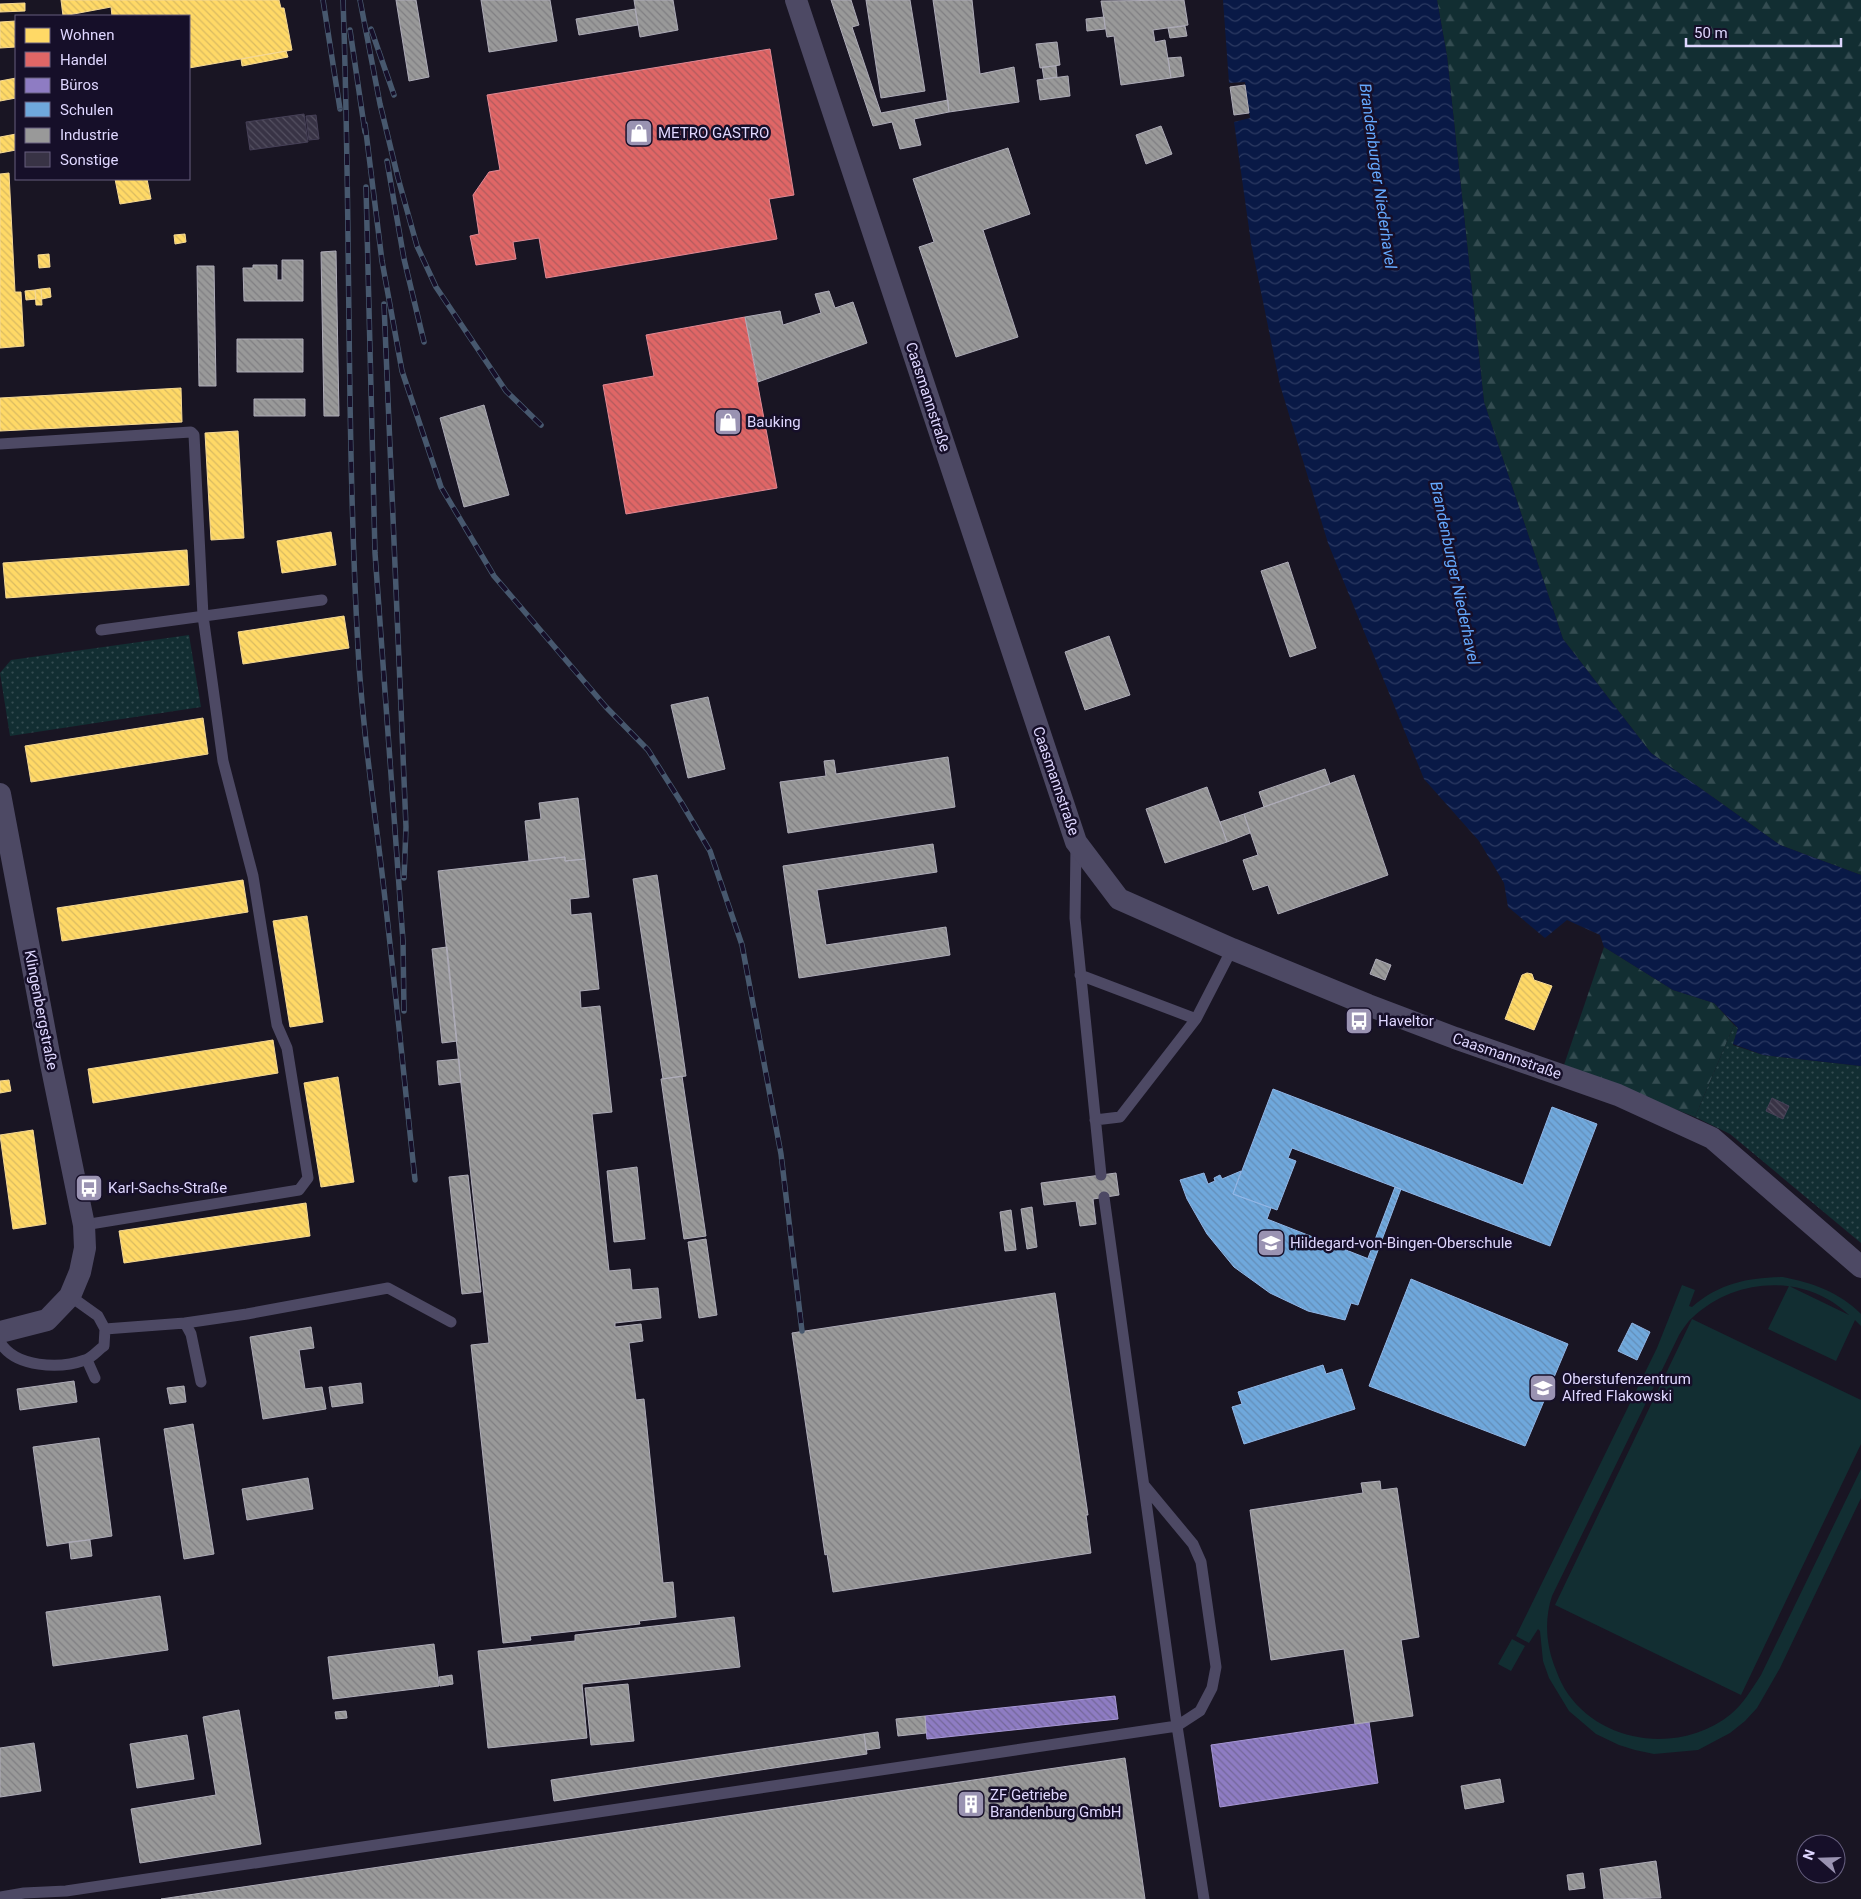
<svg xmlns="http://www.w3.org/2000/svg" width="1861" height="1899" viewBox="0 0 1861 1899" font-family="Roboto,sans-serif">
	<defs>
		<pattern id="forest-firs" width="22" height="20" patternUnits="userSpaceOnUse" patternTransform="scale(1.25)"><rect width="22" height="20" fill="#122e32"/><path d="M5 1l3.5 6h-7zM16 11l3.5 6h-7z" fill="#344c51"/></pattern>
		<pattern id="park-dots" width="8" height="8" patternUnits="userSpaceOnUse" patternTransform="scale(1.25)"><rect width="8" height="8" fill="#122e32"/><path d="M2 2h.1M6 6h.1" fill="none" stroke="#344c51" stroke-width="1.8" stroke-linecap="round"/></pattern>
		<pattern id="water-waves" width="16" height="10" patternUnits="userSpaceOnUse" patternTransform="scale(1.25)"><rect width="16" height="10" fill="#091946"/><path d="M0 5q4-4 8 0t8 0" fill="none" stroke="#2c3a62"/></pattern>
		<pattern id="homes-back-hatch" width="6" height="6" patternUnits="userSpaceOnUse" patternTransform="scale(1.25)"><rect width="6" height="6" fill="#ffd966"/><path d="M-1 5l2 2M0 0l6 6M5-1l2 2" fill="none" stroke="#d9ba61"/></pattern>
		<pattern id="shops-back-hatch" width="6" height="6" patternUnits="userSpaceOnUse" patternTransform="scale(1.25)"><rect width="6" height="6" fill="#e06666"/><path d="M-1 5l2 2M0 0l6 6M5-1l2 2" fill="none" stroke="#b15b5e"/></pattern>
		<pattern id="offices-back-hatch" width="6" height="6" patternUnits="userSpaceOnUse" patternTransform="scale(1.25)"><rect width="6" height="6" fill="#8e7cc3"/><path d="M-1 5l2 2M0 0l6 6M5-1l2 2" fill="none" stroke="#746799"/></pattern>
		<pattern id="schools-back-hatch" width="6" height="6" patternUnits="userSpaceOnUse" patternTransform="scale(1.25)"><rect width="6" height="6" fill="#6fa8dc"/><path d="M-1 5l2 2M0 0l6 6M5-1l2 2" fill="none" stroke="#648eb8"/></pattern>
		<pattern id="industry-back-hatch" width="6" height="6" patternUnits="userSpaceOnUse" patternTransform="scale(1.25)"><rect width="6" height="6" fill="#999"/><path d="M-1 5l2 2M0 0l6 6M5-1l2 2" fill="none" stroke="#7f7e82"/></pattern>
		<pattern id="building-back-hatch" width="6" height="6" patternUnits="userSpaceOnUse" patternTransform="scale(1.25)"><rect width="6" height="6" fill="#383345"/><path d="M-1 5l2 2M0 0l6 6M5-1l2 2" fill="none" stroke="#545061"/></pattern>
	</defs>
	<rect width="100%" height="100%" fill="#191523"/>
	<path fill="#122e32" d="M1783 1277C1813 1283 1839 1292 1861 1314V1326L1855 1320 1836 1361 1768 1329 1789 1286 1849 1315C1805 1273 1736 1277 1693 1317 1687 1322 1683 1329 1679 1335L1552 1596C1544 1620 1546 1646 1556 1670 1559 1678 1563 1687 1568 1694 1604 1745 1682 1754 1731 1714 1743 1704 1752 1689 1761 1675L1861 1469V1498L1780 1668 1757 1708 1745 1721 1730 1733 1698 1750 1654 1754 1635 1750 1619 1745 1596 1734 1569 1711 1549 1678 1543 1661 1540 1631 1538 1629 1529 1643 1516 1636 1657 1348 1682 1285 1695 1290 1689 1306 1692 1307C1720 1283 1747 1278 1783 1277Z
		M1692 1319 1861 1400V1444L1741 1695 1555 1605Z
		M1512 1639 1525 1646 1511 1671 1498 1664Z"/>
	<path fill="url(#forest-firs)" d="M1437 0H1861V875L1780 845 1651 753 1563 639 1484 402 1447 56Z
		M1604 947 1673 990 1714 1003 1734 1025 1695 1117 1564 1065Z"/>
	<path fill="url(#park-dots)" d="M189 635 201 707 10 736 0 673 11 660Z
		M1734 1025 1738 1028 1733 1045 1763 1055 1861 1066V1243L1730 1134 1695 1117Z"/>
	<path fill="url(#water-waves)" d="M1223 0H1437L1447 56 1484 402 1563 639 1651 753 1780 845 1861 875V1066L1763 1055 1733 1044 1738 1028 1714 1003 1673 990 1604 947 1600 935 1567 920 1545 938 1508 907 1504 883 1479 841 1424 779 1328 543 1280 385 1251 243 1234 122 1250 118 1245 82 1229 83Z"/>
	<path fill="url(#homes-back-hatch)" stroke="#f5d894" d="M61 0H279L281 8H284L292 50 189 68V16H112L111 7 63 16Z
		M25 3V11L0 12V4Z
		M16 21V47L0 48V22Z
		M286 51 288 57 242 66 241 59Z
		M16 78V98L0 101V81Z
		M16 134V150L0 153V137Z
		M9 173 15 292H21L24 346 0 348V174Z
		M115 179H147L151 199 120 204Z
		M185 234 186 242 175 244 174 235Z
		M49 254 50 267 39 268 38 255Z
		M50 288 51 297 42 299 41 289Z
		M41 289 42 305H36L35 290Z
		M35 290 36 299 26 300 25 291Z
		M181 388 182 422 0 431V398Z
		M238 431 244 538 211 540 205 433Z
		M331 532 336 565 282 573 277 541Z
		M187 550 189 585 6 598 3 563Z
		M344 616 349 648 243 664 238 632Z
		M203 718 208 754 31 782 25 746Z
		M243 880 248 912 62 941 57 908Z
		M307 916 323 1022 290 1027 273 921Z
		M1527 973 1532 974 1534 980 1552 986 1534 1030 1505 1019 1522 975Z
		M273 1040 278 1073 93 1103 88 1069Z
		M338 1077 354 1182 321 1187 304 1083Z
		M9 1080 11 1091 0 1093V1081Z
		M33 1130 46 1224 13 1229 0 1135Z
		M306 1203 310 1236 124 1263 119 1231Z"/>
	<path fill="url(#shops-back-hatch)" stroke="#e08894" d="M770 49 794 195 769 199 777 239 546 278 539 238 513 242 516 259 476 265 470 236 479 234 473 195 489 172 500 170 487 95Z
		M745 317 777 488 626 514 603 385 654 376 646 335Z"/>
	<path fill="url(#offices-back-hatch)" stroke="#a697d5" d="M1115 1696 1118 1719 927 1739 925 1716Z
		M1369 1722 1378 1783 1220 1807 1211 1745Z"/>
	<path fill="url(#schools-back-hatch)" stroke="#91b6e6" d="M1273 1089 1523 1185 1552 1107 1597 1124 1550 1246 1292 1148 1288 1158 1296 1161 1277 1210 1233 1194Z
		M1241 1171 1233 1194 1271 1208 1267 1219 1374 1261 1358 1305 1351 1303 1345 1320 1308 1311 1270 1293 1234 1267 1207 1234 1187 1199 1180 1180 1204 1173 1208 1184 1215 1181 1214 1178 1220 1175 1222 1179Z
		M1395 1187 1401 1189 1374 1261 1368 1258Z
		M1411 1279 1568 1344 1525 1446 1369 1386Z
		M1632 1323 1650 1332 1637 1360 1618 1351Z
		M1323 1365 1326 1374 1342 1369 1355 1409 1244 1444 1232 1407 1242 1404 1238 1392Z"/>
	<path fill="url(#industry-back-hatch)" stroke="#aeacb8" d="M396 0H416L429 77 409 81Z
		M481 0H550L557 41 489 52Z
		M634 0H673L678 30 640 37Z
		M831 0H851L859 25 852 27 881 113 948 100 949 112 914 119 921 145 900 149 892 122 873 126Z
		M866 0H910L925 91 881 98Z
		M933 0H972L980 74 1014 67 1019 102 949 112Z
		M1184 0 1188 25 1153 30 1155 42 1165 40 1171 78 1121 85 1114 36 1107 37 1101 1Z
		M635 9 638 25 579 35 576 19Z
		M1104 17 1105 29 1087 31 1086 19Z
		M1185 26 1187 36 1170 38 1168 28Z
		M1057 42 1060 65 1040 68 1036 44Z
		M1181 57 1184 76 1171 78 1168 58Z
		M1056 66 1057 77 1044 79 1042 67Z
		M1068 76 1070 96 1040 100 1037 80Z
		M1245 85 1249 113 1234 115 1230 87Z
		M1161 126 1172 154 1146 164 1136 135Z
		M1008 148 1030 214 983 230 1018 337 956 357 919 247 934 242 913 179Z
		M336 251 339 416H324L321 252Z
		M282 260H303V301H244L243 268H253V265H277V280H282Z
		M197 266H214L216 386H199Z
		M829 291 835 308 853 302 867 343 758 382 745 317 780 311 783 325 821 313 815 294Z
		M237 339H303V372H237Z
		M254 399H305V416H254Z
		M484 405 509 495 464 507 440 418Z
		M1288 562 1316 648 1290 657 1261 571Z
		M1109 636 1130 695 1085 710 1065 652Z
		M708 697 725 769 688 778 671 705Z
		M948 757 955 807 788 833 780 782 826 776 824 761 834 760 836 774Z
		M1325 769 1330 784 1264 807 1259 792Z
		M1354 775 1388 875 1278 914 1268 885 1253 890 1243 860 1258 855 1244 814Z
		M1207 787 1227 842 1165 863 1146 809Z
		M578 798 585 859 565 861V857L529 861 525 821 541 819 539 803Z
		M1244 814 1250 833 1227 842 1220 822Z
		M933 844 937 872 817 890 826 945 946 927 950 955 799 978 783 866Z
		M565 857V861L585 859 589 897 570 899 571 915 591 913 599 989 580 991 581 1008 600 1006 612 1112 592 1114 609 1271 630 1269 632 1290 658 1288 661 1318 615 1323V1327L641 1324 643 1341 629 1343 636 1400 644 1399 663 1583 673 1582 676 1617 639 1621 640 1624 530 1636 531 1640 503 1643 471 1345 489 1343 438 871Z
		M657 875 686 1076 663 1079 633 879Z
		M447 947 457 1041 442 1043 432 949Z
		M1376 959 1391 965 1385 980 1370 974Z
		M459 1059 461 1082 439 1085 437 1061Z
		M682 1076 706 1236 684 1239 661 1079Z
		M637 1167 645 1239 614 1242 607 1171Z
		M1116 1173 1119 1195 1093 1199 1096 1224 1080 1226 1076 1201 1044 1205 1041 1183Z
		M468 1175 481 1292 462 1294 449 1177Z
		M1032 1207 1037 1247 1027 1249 1021 1209Z
		M1011 1210 1016 1250 1005 1251 1000 1212Z
		M706 1239 717 1315 699 1318 688 1242Z
		M1055 1293 1088 1515H1086L1091 1553 833 1592 827 1554 825 1555 792 1333Z
		M311 1327 314 1348 299 1350 305 1389 322 1387 326 1409 263 1419 250 1337Z
		M74 1381 77 1402 20 1410 17 1389Z
		M361 1383 363 1403 332 1407 329 1387Z
		M184 1386 186 1402 170 1404 167 1388Z
		M193 1424 214 1554 184 1559 164 1429Z
		M99 1438 112 1536 47 1546 33 1447Z
		M308 1478 313 1509 247 1520 242 1489Z
		M1380 1481 1381 1490 1397 1488 1419 1637 1401 1640 1413 1716 1355 1724 1344 1649 1271 1660 1250 1510 1363 1493 1361 1483Z
		M90 1540 92 1556 71 1559 69 1542Z
		M160 1596 168 1650 53 1666 46 1612Z
		M734 1617 740 1667 582 1684 587 1738 488 1748 478 1651 575 1641V1635Z
		M434 1644 439 1686 333 1699 328 1657Z
		M452 1675 453 1684 440 1686 439 1677Z
		M628 1684 634 1741 591 1745 585 1688Z
		M239 1710 261 1844 140 1863 131 1809 216 1795 203 1717Z
		M346 1711 347 1718 336 1719 335 1712Z
		M925 1716 926 1733 898 1736 896 1719Z
		M878 1732 880 1748 866 1750 864 1734Z
		M864 1734 867 1754 554 1801 551 1780Z
		M187 1735 194 1779 137 1788 130 1744Z
		M34 1743 41 1791 0 1797V1748Z
		M1125 1758 1145 1899H161L1069 1766Z
		M1500 1779 1504 1802 1465 1809 1461 1786Z
		M1656 1861 1661 1898 1604 1899 1600 1869Z
		M1583 1873 1585 1888 1569 1890 1567 1875Z"/>
	<path fill="url(#building-back-hatch)" stroke="#464057" d="M304 114 308 142 250 150 246 122Z
		M316 115 319 139 309 140 306 116Z
		M1772 1098 1789 1106 1783 1119 1766 1111Z"/>
	<g fill="none" stroke-linecap="round" stroke-linejoin="round">
		<path stroke="#4d4964" stroke-width="11" d="M0 444 191 432 194 435 203 616 212 681 223 761 253 876 277 1025 287 1048 308 1178 299 1190 84 1225
			M101 630 322 600
			M1076 846 1075 918 1101 1175
			M1080 975 1196 1019 1232 949
			M1095 1120 1120 1117 1196 1019
			M1104 1197 1177 1726 1204 1899
			M185 1323 247 1314 388 1288 451 1322
			M105 1329 185 1323 191 1334 201 1382
			M0 1342C15 1368 60 1369 85 1360 92 1358 98 1350 104 1346L105 1329 98 1316 70 1296
			M87 1360 95 1378
			M0 1897 24 1893 66 1891 1177 1726 1200 1711 1212 1688 1216 1667 1201 1562 1193 1544 1144 1485"/>
		<path stroke="#4d4964" stroke-width="22" d="M796 0 1076 842 1119 899 1232 949 1368 1005 1455 1038 1618 1095 1712 1138 1861 1267
			M0 794 50 1059 84 1225 85 1248 80 1272 70 1296 47 1320 0 1332"/>
		<g stroke="#47586e" stroke-width="5.5">
			<path id="rail" d="M323 0 340 109
				M343 0C351 216 346 432 358 648 362 723 373 798 382 873 394 975 404 1078 415 1180
				M360 0 380 104 398 178 417 246 436 287 506 391 541 425
				M371 29 394 95
				M350 30 365 132
				M365 124 382 261 402 371 441 487 494 576 606 707 648 750 681 802 710 851 742 945 781 1154 802 1331
				M387 161 404 259 424 342
				M366 187 375 553 403 941 404 1011
				M384 304 406 827 404 878"/>
		</g>
		<use href="#rail" stroke="#160f29" stroke-width="4" stroke-dasharray="11" stroke-linecap="butt"/>
	</g>
	<defs>
		<g id="shop-square" transform="scale(1.4375)"><rect x="-9" y="-9" width="18" height="18" rx="4" fill="#9a93b2" stroke="#160f29"/><path d="M-5-2.5h2.3a2.7 3.5 0 0 1 5.4 0H5L5.5 6h-11ZM-1.5-2.5h3a1.5 2.3 0 0 0-3 0Z" fill="#fff"/></g>
		<g id="bus-square" transform="scale(1.4375)"><rect x="-9" y="-9" width="18" height="18" rx="4" fill="#9a93b2" stroke="#160f29"/><path d="M-5-6H5V4H4V6H2V4H-2V6H-4V4H-5ZM-3.5-4V0h7V-4ZM-3.5 1.2v1.5H-2V1.2ZM2 1.2v1.5H3.5V1.2Z" fill="#fff"/></g>
		<g id="school-square" transform="scale(1.4375)"><rect x="-9" y="-9" width="18" height="18" rx="4" fill="#9a93b2" stroke="#160f29"/><path d="M0-5L7-2L0 1L-7-2ZM-4 1L0 2.5L4 1V4Q0 6-4 4Z" fill="#fff"/></g>
		<g id="building-square" transform="scale(1.4375)"><rect x="-9" y="-9" width="18" height="18" rx="4" fill="#9a93b2" stroke="#160f29"/><path d="M-4-6H4V6H1V3H-1V6H-4ZM-2.5-4.3h1.7v1.8h-1.7ZM.8-4.3h1.7v1.8H.8ZM-2.5-1h1.7V.8h-1.7ZM.8-1h1.7V.8H.8Z" fill="#fff"/></g>
	</defs>
	<g fill-rule="evenodd">
		<use href="#shop-square" x="639" y="133"/>
		<use href="#shop-square" x="728" y="422"/>
		<use href="#bus-square" x="1359" y="1021"/>
		<use href="#bus-square" x="89" y="1188"/>
		<use href="#school-square" x="1271" y="1243"/>
		<use href="#school-square" x="1543" y="1388"/>
		<use href="#building-square" x="971" y="1804"/>
	</g>
	<g text-anchor="middle" dominant-baseline="central" stroke-width="5" stroke-linejoin="round" paint-order="stroke">
		<g font-size="15" fill="#dfd7ff" stroke="#160f29" text-anchor="start">
			<text x="658" y="133">METRO GASTRO</text>
			<text x="747" y="422">Bauking</text>
			<text x="1378" y="1021">Haveltor</text>
			<text x="108" y="1188">Karl-Sachs-Straße</text>
			<text x="1290" y="1243">Hildegard-von-Bingen-Oberschule</text>
			<text x="1562" y="1379">Oberstufenzentrum<tspan x="1562" dy="17">Alfred Flakowski</tspan></text>
			<text x="990" y="1795">ZF Getriebe<tspan x="990" dy="17">Brandenburg GmbH</tspan></text>
		</g>
		<g font-size="15" fill="#dfd7ff" stroke="#160f29">
			<text transform="translate(928 397) rotate(72)">Caasmannstraße</text>
			<text transform="translate(1056 781) rotate(71)">Caasmannstraße</text>
			<text transform="translate(41 1010) rotate(79)">Klingenbergstraße</text>
			<text transform="translate(1507 1056) rotate(19)">Caasmannstraße</text>
		</g>
		<g font-size="16" font-style="italic" fill="#65a9ff" stroke="#160f29">
			<text transform="translate(1378 176) rotate(82)">Brandenburger Niederhavel</text>
			<text transform="translate(1455 573) rotate(78)">Brandenburger Niederhavel</text>
		</g>
	</g>
	<rect x="15" y="15" width="175" height="165" fill="#160f29" stroke="#665f7f"/>
	<rect x="25" y="28" width="25" height="15" fill="#ffd966" stroke="#665f7f"/>
	<text x="60" y="40" font-size="15" fill="#dfd7ff">Wohnen</text>
	<rect x="25" y="52" width="25" height="15" fill="#e06666" stroke="#665f7f"/>
	<text x="60" y="65" font-size="15" fill="#dfd7ff">Handel</text>
	<rect x="25" y="78" width="25" height="15" fill="#8e7cc3" stroke="#665f7f"/>
	<text x="60" y="90" font-size="15" fill="#dfd7ff">Büros</text>
	<rect x="25" y="102" width="25" height="15" fill="#6fa8dc" stroke="#665f7f"/>
	<text x="60" y="115" font-size="15" fill="#dfd7ff">Schulen</text>
	<rect x="25" y="128" width="25" height="15" fill="#999999" stroke="#665f7f"/>
	<text x="60" y="140" font-size="15" fill="#dfd7ff">Industrie</text>
	<rect x="25" y="152" width="25" height="15" fill="#383345" stroke="#665f7f"/>
	<text x="60" y="165" font-size="15" fill="#dfd7ff">Sonstige</text>
	<g transform="translate(1821 1859) rotate(290)"><circle r="24" fill="#160f29" stroke="#665f7f"/>
	<path d="M0-4L9 19L0 12L-9 19Z" fill="#9a93b2"/>
	<text y="-8" font-size="14" font-weight="bold" text-anchor="middle" fill="#dfd7ff">N</text>
	</g>
	<path d="M1686 38v8h155v-8" fill="none" stroke="#dfd7ff" stroke-width="2.5"/>
	<text x="1694" y="38" font-size="15" fill="#dfd7ff" stroke="#160f29" stroke-width="4" paint-order="stroke">50 m</text>
</svg>
